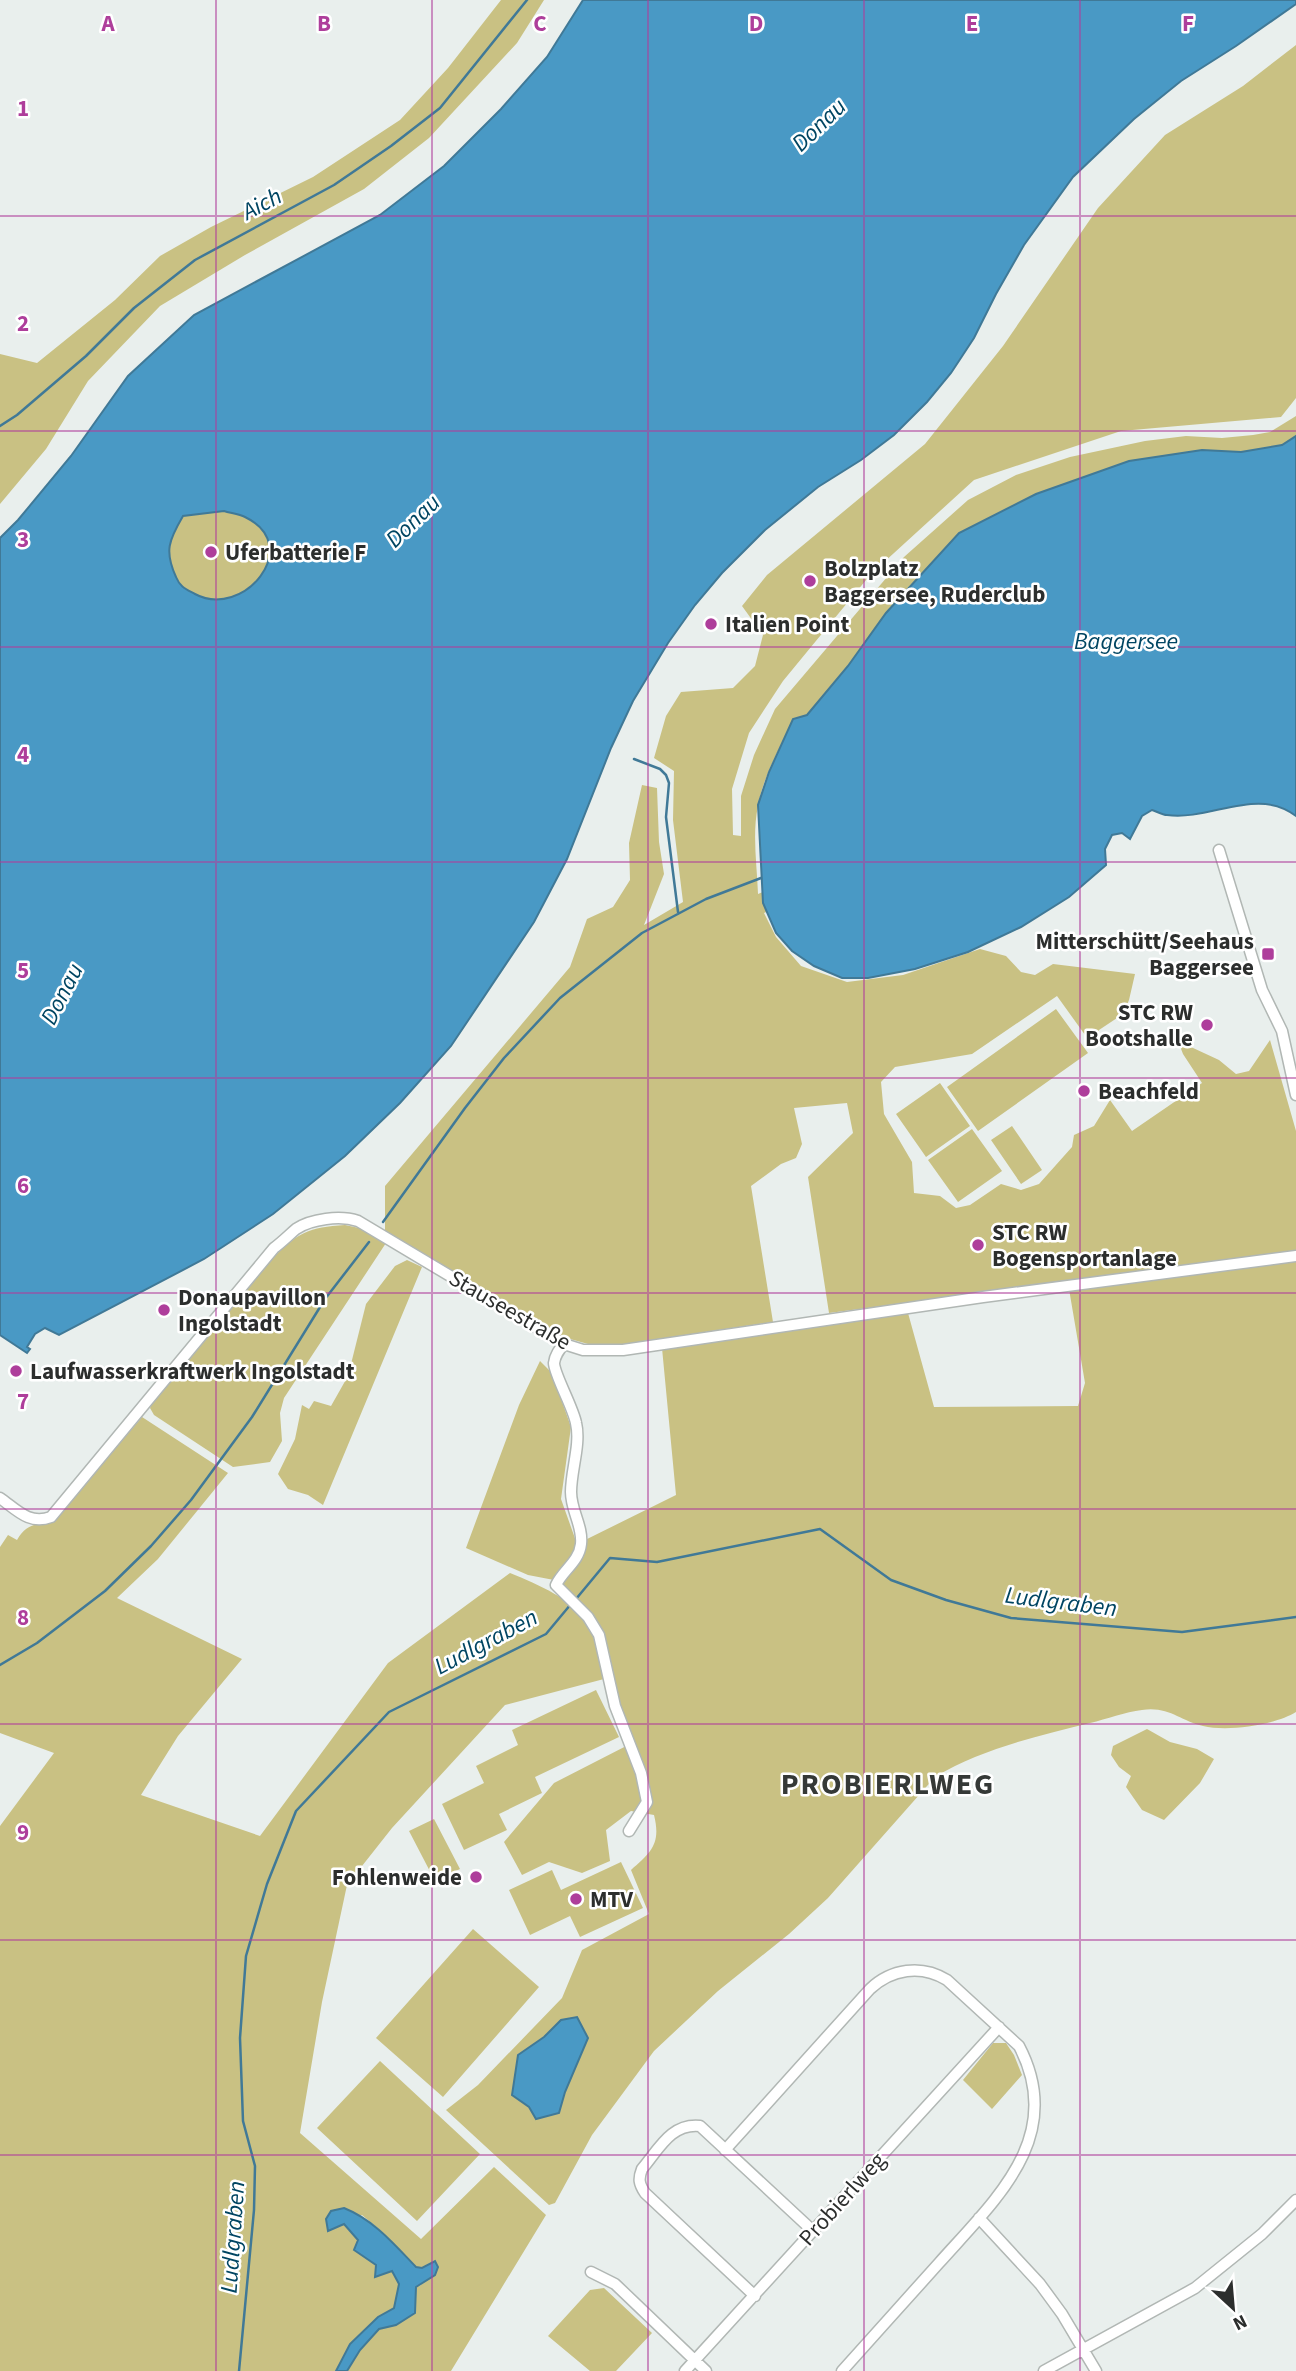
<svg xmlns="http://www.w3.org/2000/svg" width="1296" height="2371" viewBox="0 0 1296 2371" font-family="'Source Sans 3',sans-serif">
	<rect width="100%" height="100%" fill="#e9efed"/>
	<path fill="#c9c183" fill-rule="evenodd" d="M501 0H544L517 43 429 138 364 189 245 255 160 306 88 381 46 449 0 504V354L37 363 115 300 160 256 211 227 313 177 400 120 448 68Z
		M1296 45V398L1281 417 1121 431 974 480 871 574 783 681 749 733 732 789 733 835 741 836V796L754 755 775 709 904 557 968 500 1016 475 1070 457 1145 441 1186 436 1222 438 1253 435 1270 432 1296 416V436L1282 445 1241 452 1201 450 1129 461 1036 494 959 533 886 613 848 666 807 715 793 719C781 747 763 776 758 806 752 834 757 865 758 894L765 891 773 909 764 913 776 937 801 966 847 982 903 975 980 949 1006 956 1021 972 1035 975 1053 964 1135 974 1129 1000 1123 1014 1099 1030V1040L1093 1046 1057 996 972 1054 895 1067 881 1082 884 1114 912 1162 914 1193 940 1196 956 1208 970 1205 1001 1184 1021 1190 1039 1184 1072 1147 1074 1135 1094 1126 1110 1100 1132 1131 1202 1083 1183 1054 1178 1041 1219 1060 1236 1074 1249 1071 1270 1040 1296 1131V1252L829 1313 808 1177 853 1133 847 1103 794 1108 802 1144 796 1158 781 1164 751 1186 773 1322 625 1344H588L563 1337 385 1231V1186L570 967 587 919 613 907 630 880 629 843 642 785 657 788 659 842 664 874 644 925 683 902 673 820 674 771 654 758 666 716 681 692 733 688 755 666 763 635 742 606 767 575 925 444 1003 346 1098 208 1165 135 1243 86Z
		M224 511C230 513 239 514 245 517 305 546 243 620 195 594 186 589 180 587 176 577 164 550 169 540 183 516Z
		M1056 1009 1088 1053 978 1131 947 1087Z
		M940 1083 970 1126 926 1157 896 1114Z
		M1012 1126 1042 1170 1021 1184 991 1140Z
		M972 1129 1002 1171 958 1202 928 1160Z
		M345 1225 359 1228 386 1243 284 1398 280 1413 282 1441 270 1462 233 1467 154 1415 150 1408 152 1403 272 1259C297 1233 309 1227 345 1225Z
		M407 1260 422 1267 323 1505 308 1495 288 1489 278 1474 295 1439 302 1405 309 1409 314 1401 331 1406 348 1376 366 1304 395 1266Z
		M1296 1260V1712C1275 1725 1228 1732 1203 1726 1180 1721 1169 1706 1142 1710 1125 1712 1107 1719 1090 1723 1038 1736 981 1749 935 1777L828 1898 789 1934 718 1991 654 2051 592 2135 555 2203 549 2205 446 2110 478 2085 562 1998 582 1950 649 1914 631 1870C652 1852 661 1843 654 1815L631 1811 606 1830 610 1861 582 1873 549 1862 522 1875 504 1842 554 1783 634 1742 613 1686 603 1633 589 1611 554 1580 528 1575 466 1548 519 1405 540 1361 552 1373 571 1427 561 1499 577 1544 676 1495 662 1348 908 1313 934 1407 1078 1406 1085 1383 1069 1289ZM561 2020 588 2039 565 2092 559 2113 536 2119 529 2107 518 2055 544 2037Z
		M142 1417 228 1473 158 1559 117 1598 242 1659 178 1736 141 1795 260 1836 388 1663 510 1573C539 1585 573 1599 592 1626 602 1641 601 1662 604 1679L505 1705 392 1828 347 1885 322 2002 300 2133 421 2239 494 2167 546 2215 451 2371H347L360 2350 379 2329 396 2325 416 2287 421 2285 422 2268 416 2267 380 2230 362 2215 328 2230 344 2224 358 2240 355 2250 376 2265 392 2271 399 2284 394 2308 378 2317 336 2371H0V1826L54 1753 0 1733V1547L8 1535 17 1540C28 1521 39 1526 57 1517Z
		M596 1690 619 1737 535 1777 542 1793 499 1814 507 1830 464 1850 442 1804 484 1783 476 1766 518 1745 512 1730Z
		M1147 1729 1170 1742 1197 1749 1214 1759 1200 1783 1164 1820 1142 1810 1126 1787 1131 1776 1119 1767 1111 1755 1113 1746Z
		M434 1819 460 1869 435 1881 409 1831Z
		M621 1862 643 1908 580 1937 570 1916 530 1935 509 1890 552 1870 561 1890Z
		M473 1929 539 1987 443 2097 376 2038Z
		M993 2043H1006L1014 2055 1022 2075 992 2109 963 2080Z
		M380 2061 480 2154 417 2221 317 2128Z
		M604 2288 652 2333 616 2371H590L548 2336 590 2290Z"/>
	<path fill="#4999c5" stroke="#407997" stroke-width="2" fill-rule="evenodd" d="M583 0H1296V4L1236 46 1181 81 1134 119 1073 177 1024 245 996 294 974 338 951 373 927 402 894 435 861 460 818 487 765 530 722 573 695 605 668 643 633 701 611 748 567 859 534 922 451 1046 400 1103 345 1156 273 1214 204 1259 59 1335 45 1328 35 1334 27 1347 30 1349 27 1353 0 1335V538L18 520 71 456 128 376 194 315 380 215 444 166 501 109 547 57ZM224 511C230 513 239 514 245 517 305 546 243 620 195 594 186 589 180 587 176 577 164 551 169 540 183 516Z
		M1296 436V816C1257 786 1211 821 1167 815 1162 815 1156 811 1152 810L1142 816 1130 839 1122 833 1112 835 1105 849 1106 865 1069 897 1021 927 968 952 915 969 868 978H842L814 966 792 951 776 933 763 903 758 805 769 772 793 719 807 715 848 666 886 613 959 533 1036 494 1129 461 1202 450 1241 452 1282 445Z
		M577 2017 588 2038 565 2092 559 2113 536 2119 529 2107 512 2095 518 2055 544 2037 561 2020Z
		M344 2208C374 2220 394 2244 416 2267L422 2268 435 2261 438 2267 435 2275 416 2287 415 2313 396 2325 379 2329 360 2350 347 2371H336L350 2344 378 2317 394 2308 399 2284 392 2271 375 2277 376 2265 354 2250 358 2240 344 2224 328 2231 326 2219 331 2211Z"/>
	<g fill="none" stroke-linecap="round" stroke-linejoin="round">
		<path stroke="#407997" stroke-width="2.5" d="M0 426 17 415 86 356 134 308 195 260 334 185 391 146 440 108 527 0
			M634 759 660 769 666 775 669 783 666 817 678 912
			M383 1222 465 1108 504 1058 560 998 642 933 706 899 761 878
			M576 1599 610 1558 657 1562 820 1529 891 1580 946 1600 1011 1618 1182 1632 1296 1617
			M0 1665 37 1643 105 1591 151 1546 191 1500 252 1417 325 1299 369 1242
			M239 2371 254 2210 255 2166 243 2121 240 2038 246 1956 267 1884 296 1811 389 1712 546 1634 571 1604"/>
		<g stroke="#b1b7b4" stroke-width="13">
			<path id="minor" d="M1219 850 1262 990 1282 1031 1296 1095
				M564 1344C559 1350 555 1355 554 1363 554 1374 573 1407 576 1423 581 1444 571 1470 571 1492 571 1511 583 1526 581 1544 579 1562 563 1570 556 1585L588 1617 599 1635 615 1706 641 1773 647 1802 629 1831
				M0 1498C17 1510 29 1525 51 1517L274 1248C282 1242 289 1235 296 1229 311 1219 340 1215 358 1221L564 1344 583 1350H623L983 1297 1296 1256
				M725 2150 870 1989C891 1969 921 1964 947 1980L1019 2046C1067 2137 995 2200 939 2263 907 2299 874 2335 842 2371
				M979 2218 1040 2284 1062 2314 1096 2371
				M591 2272 615 2284 706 2371
				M755 2296 645 2193C639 2184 638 2179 642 2169 659 2149 671 2123 700 2126L813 2231
				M685 2371 999 2027
				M1044 2371 1195 2288 1262 2234 1296 2200"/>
		</g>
		<use href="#minor" stroke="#fff" stroke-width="10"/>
	</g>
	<path fill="none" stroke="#ae3e9b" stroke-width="2" stroke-opacity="0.55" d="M216 0V2371M432 0V2371M648 0V2371M864 0V2371M1080 0V2371M0 216H1296M0 431H1296M0 647H1296M0 862H1296M0 1078H1296M0 1293H1296M0 1509H1296M0 1724H1296M0 1940H1296M0 2155H1296"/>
	<g fill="#ae3e9b" stroke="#fff" stroke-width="2.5">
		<circle cx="211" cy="552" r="7"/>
		<circle cx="810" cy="581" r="7"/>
		<circle cx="711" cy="624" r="7"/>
		<rect x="1261" y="947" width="14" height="14" rx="3.5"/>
		<circle cx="1207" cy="1025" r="7"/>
		<circle cx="1084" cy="1091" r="7"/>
		<circle cx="978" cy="1245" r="7"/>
		<circle cx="164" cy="1310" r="7"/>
		<circle cx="16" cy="1371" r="7"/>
		<circle cx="476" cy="1877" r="7"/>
		<circle cx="576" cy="1899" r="7"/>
	</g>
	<g text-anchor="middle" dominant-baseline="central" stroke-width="5" stroke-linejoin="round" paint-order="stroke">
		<g font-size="23" font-weight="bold" fill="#2c2e2d" stroke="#fff" text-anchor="start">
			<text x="225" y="552">Uferbatterie F</text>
			<text x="824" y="568">Bolzplatz<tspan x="824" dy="26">Baggersee, Ruderclub</tspan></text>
			<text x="725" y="624">Italien Point</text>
			<text x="1254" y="941" text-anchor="end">Mitterschütt/Seehaus<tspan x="1254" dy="26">Baggersee</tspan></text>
			<text x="1193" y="1012" text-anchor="end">STC RW<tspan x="1193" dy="26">Bootshalle</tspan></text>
			<text x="1098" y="1091">Beachfeld</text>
			<text x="992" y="1232">STC RW<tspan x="992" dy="26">Bogensportanlage</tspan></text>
			<text x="178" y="1297">Donaupavillon<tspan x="178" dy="26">Ingolstadt</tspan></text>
			<text x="30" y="1371">Laufwasserkraftwerk Ingolstadt</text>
			<text x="462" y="1877" text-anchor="end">Fohlenweide</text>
			<text x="590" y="1899">MTV</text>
		</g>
		<g font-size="23" fill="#2c2e2d" stroke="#fff">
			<text transform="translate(510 1310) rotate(30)">Stauseestraße</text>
			<text transform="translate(842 2199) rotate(-48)">Probierlweg</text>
		</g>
		<g font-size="24" font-style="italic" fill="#004562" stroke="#fff">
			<text transform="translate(819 125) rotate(-44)">Donau</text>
			<text transform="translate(262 204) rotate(-28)">Aich</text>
			<text transform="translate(413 521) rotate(-44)">Donau</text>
			<text x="1126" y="641">Baggersee</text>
			<text transform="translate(62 994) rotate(-63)">Donau</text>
			<text transform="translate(1061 1602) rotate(7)">Ludlgraben</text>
			<text transform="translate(486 1642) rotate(-28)">Ludlgraben</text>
			<text transform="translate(233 2237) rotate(-86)">Ludlgraben</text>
		</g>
		<g font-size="30" font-weight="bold" letter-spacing="2" fill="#353937" stroke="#fff">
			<text x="888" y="1784">PROBIERLWEG</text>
		</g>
	</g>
	<g font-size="23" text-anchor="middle" font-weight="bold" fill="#ae3e9b" stroke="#fff" stroke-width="5" stroke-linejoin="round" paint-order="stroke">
		<text x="108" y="31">A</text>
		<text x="324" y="31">B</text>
		<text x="540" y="31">C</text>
		<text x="756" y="31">D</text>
		<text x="972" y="31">E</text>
		<text x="1188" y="31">F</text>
		<text x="23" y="116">1</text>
		<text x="23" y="331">2</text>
		<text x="23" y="547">3</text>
		<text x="23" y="762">4</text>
		<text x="23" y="978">5</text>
		<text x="23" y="1193">6</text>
		<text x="23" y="1409">7</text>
		<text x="23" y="1625">8</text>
		<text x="23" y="1840">9</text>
	</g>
	<g transform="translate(1233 2308) rotate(154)" stroke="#ffffff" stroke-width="5" paint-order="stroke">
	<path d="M0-5L12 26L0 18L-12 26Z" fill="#2c2e2d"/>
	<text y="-10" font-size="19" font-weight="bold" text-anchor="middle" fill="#2c2e2d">N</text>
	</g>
</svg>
